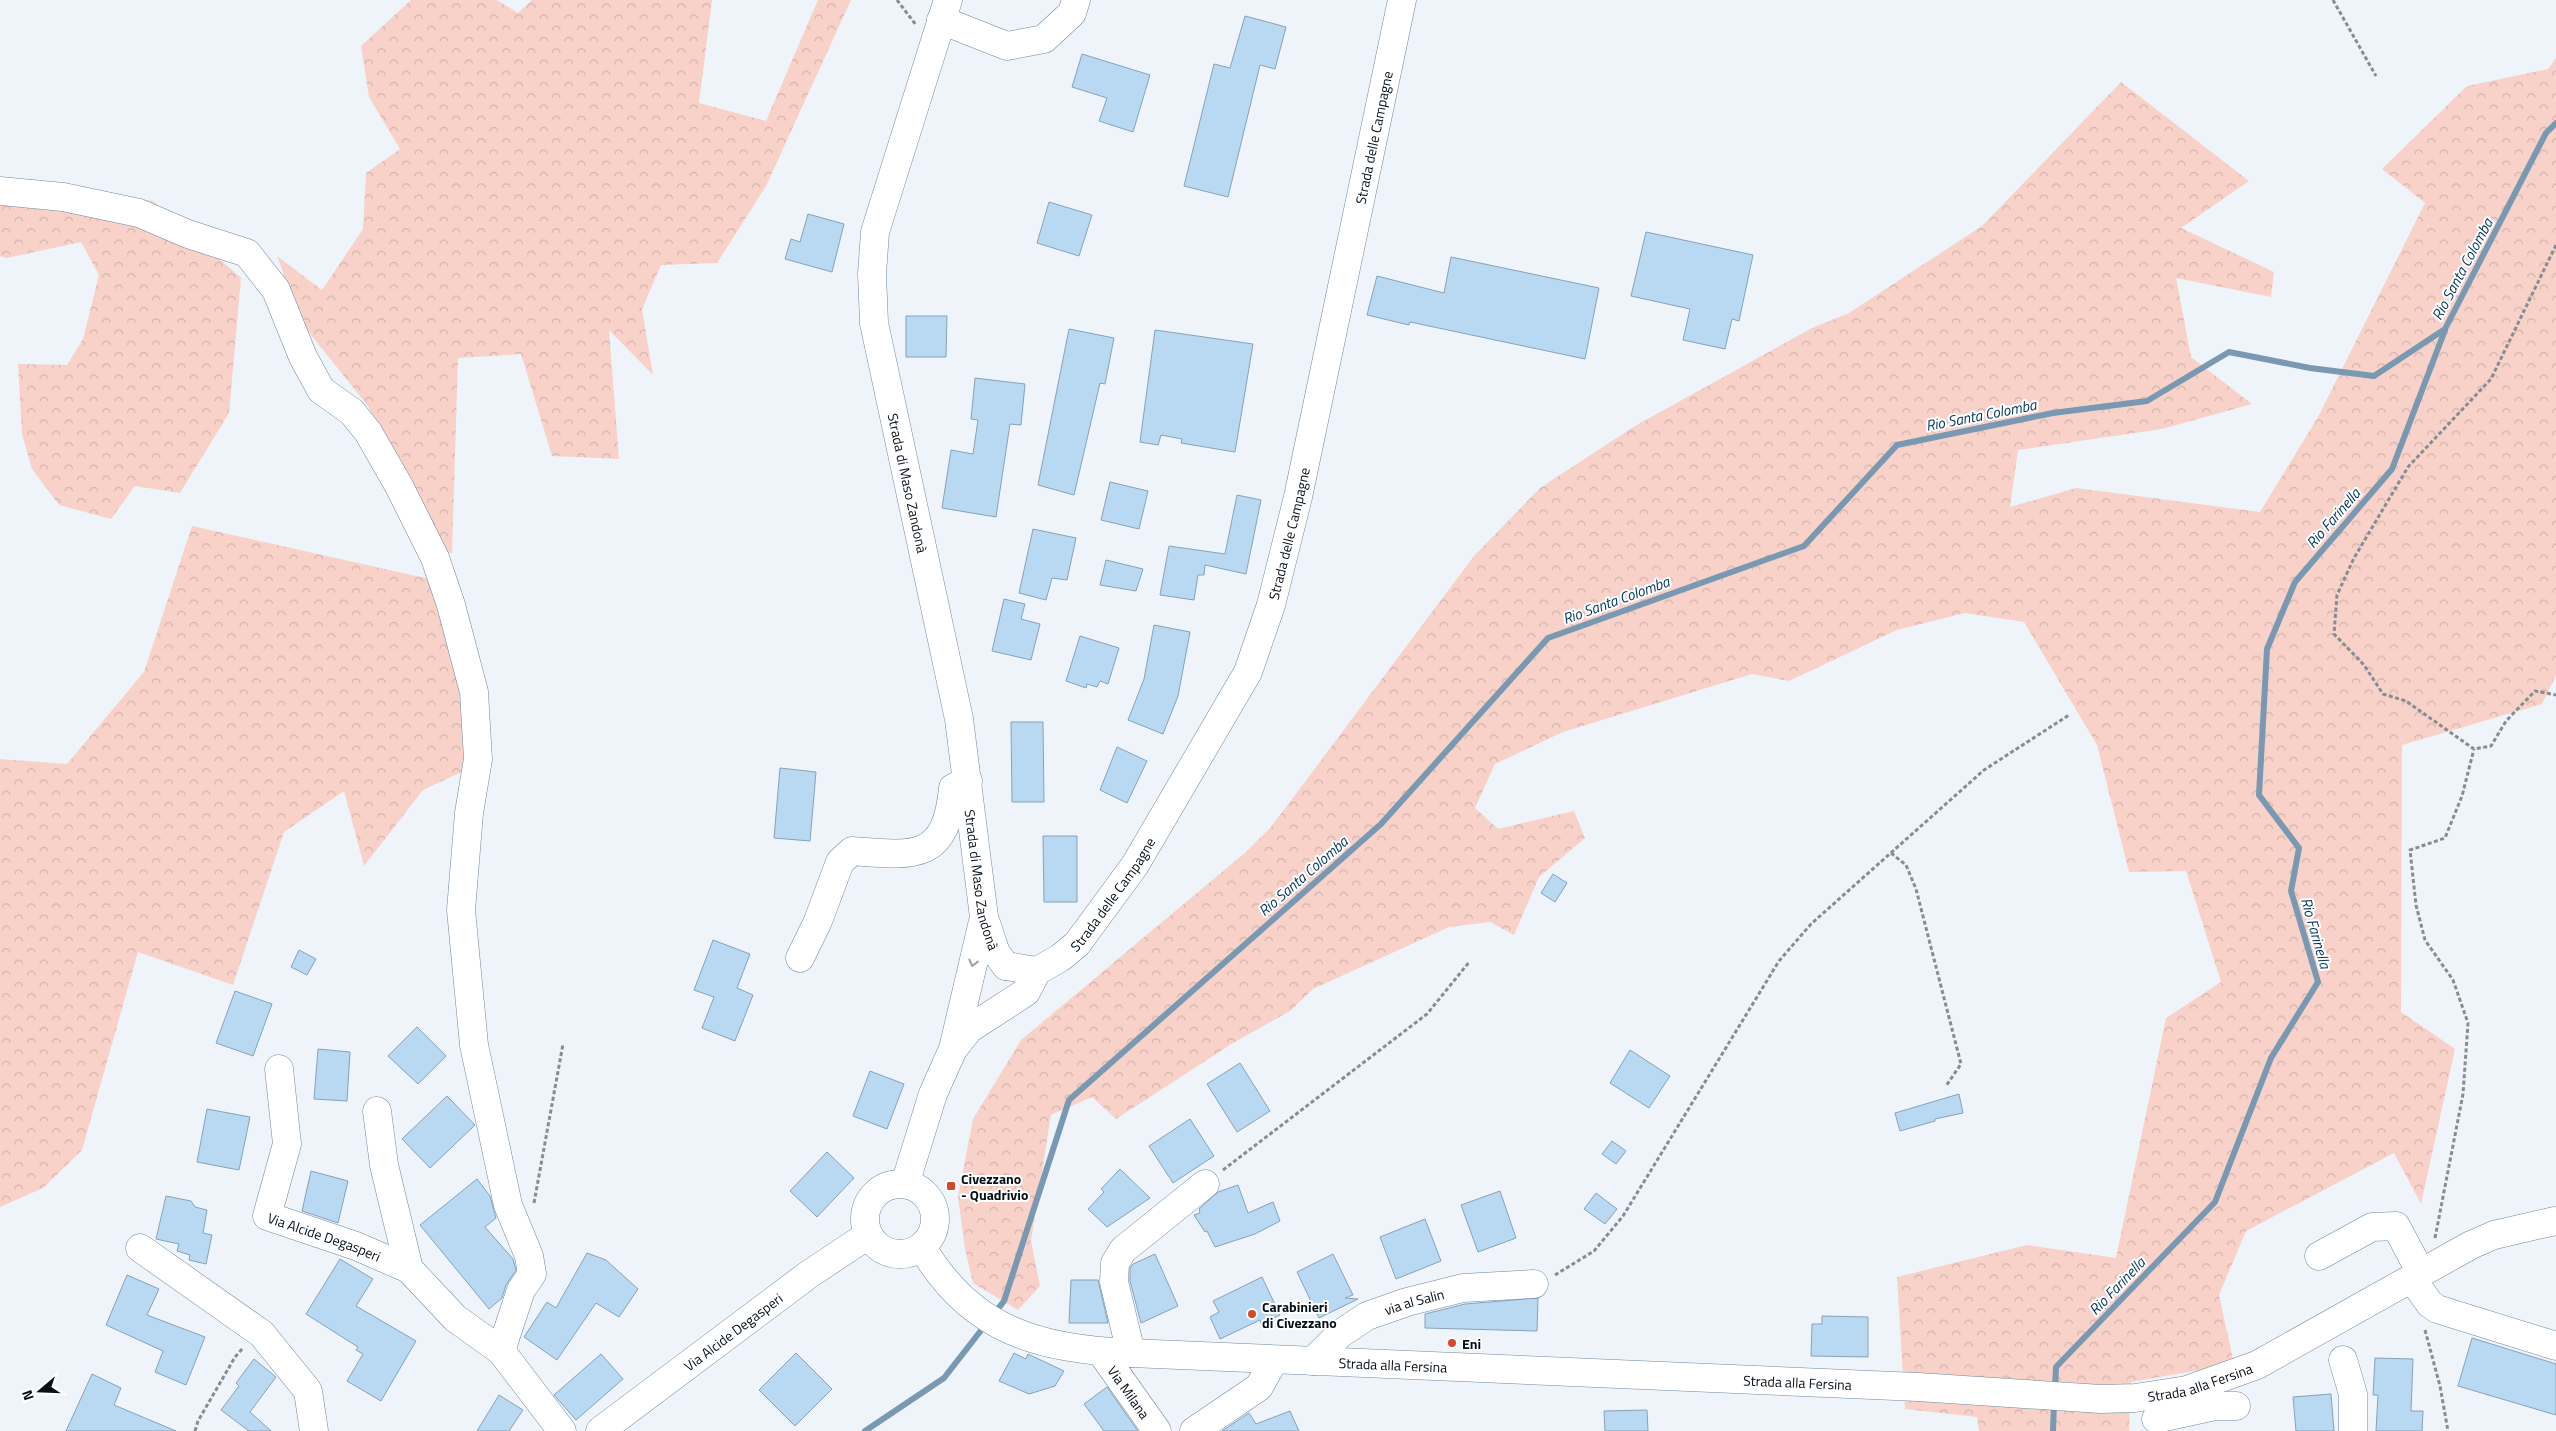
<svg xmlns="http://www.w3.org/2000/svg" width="2556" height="1431" viewBox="0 0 2556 1431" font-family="'Titillium Web',sans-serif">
	<defs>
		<pattern id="forest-crowns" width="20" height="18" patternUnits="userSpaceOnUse" patternTransform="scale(1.25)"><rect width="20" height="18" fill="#f8d2c9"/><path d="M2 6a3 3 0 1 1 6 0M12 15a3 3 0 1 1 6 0" fill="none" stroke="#d3b3ac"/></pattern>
	</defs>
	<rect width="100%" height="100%" fill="#eef4f9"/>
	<path fill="url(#forest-crowns)" d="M411 0H497L518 13 532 0H712L699 103 766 121 818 0H851L766 186 717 263 661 265 642 309 653 375 609 330 619 459 552 456 521 354 458 358 452 553H441L368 406 303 325 277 256 322 290 363 229 366 173 400 149 369 97 361 46Z
		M2556 58V675L2542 704 2402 745 2401 1012 2455 1049 2421 1204 2394 1153 2246 1231 2219 1295 2234 1364 2131 1382 2129 1431H1979L1977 1417 1905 1409 1897 1277 2027 1245 2116 1258 2166 1018 2221 982 2186 871 2129 872 2097 745 2024 622 1965 613 1897 630 1789 681 1752 674 1563 732 1495 764 1475 808 1498 829 1574 811 1585 838 1539 877 1514 935 1490 922 1449 927 1313 989 1290 1011 1233 1043 1116 1119 1092 1097 1051 1115 1031 1241 1040 1286 1018 1310 973 1283 965 1249 958 1197 973 1119 1021 1040 1246 852 1271 827 1474 556 1540 488 1635 426 1812 328 1849 313 1982 226 2121 82 2249 181 2181 228 2274 272 2271 297 2176 278 2191 357 2252 404 2162 429 2018 450 2010 507 2076 488 2260 512 2318 417 2425 203 2382 169 2467 86 2548 69Z
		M0 179 153 201 241 278 229 413 180 493 135 486 111 519 59 505 32 469 22 434 18 364 67 365 83 339 99 275 81 242 7 258 0 256Z
		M192 526 452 584 468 769 423 790 364 866 344 791 284 832 233 985 138 952 82 1150 43 1188 0 1207V759L67 764 144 672Z"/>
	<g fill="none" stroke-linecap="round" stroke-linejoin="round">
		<path stroke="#7998b2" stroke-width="6" d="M994 1314 1004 1301 1069 1100 1381 824 1548 638 1804 546 1897 445 2053 413 2147 401 2229 352 2310 368 2374 376 2445 329 2546 133 2556 123
			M2055 1390 2056 1367 2215 1202 2271 1058 2318 982 2291 891 2299 848 2259 795 2267 649 2295 582 2392 469 2445 330
			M865 1431 944 1378 986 1324
			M2053 1431 2054 1402"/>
	</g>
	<path fill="#b9d8f2" stroke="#85a2ba" d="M1245 16 1286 27 1275 69 1260 65 1228 197 1184 186 1214 64 1230 68Z
		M1082 54 1150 75 1133 132 1099 121 1107 98 1072 87Z
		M1049 202 1092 215 1079 256 1037 243Z
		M808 214 844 224 832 272 785 259 791 239 800 242Z
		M1646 232 1753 255 1739 321 1732 319 1725 349 1683 340 1690 309 1631 296Z
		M1451 257 1599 288 1585 359 1410 322 1409 325 1367 315 1377 276 1444 293Z
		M906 316H947L946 357H906Z
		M1069 329 1114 338 1105 384 1100 383 1074 495 1038 485Z
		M1155 330 1253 344 1235 452 1181 443 1182 439 1161 435 1158 445 1140 442Z
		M975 378 1025 384 1021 425 1010 424 996 517 942 508 951 450 973 454 978 420 971 419Z
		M1110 482 1148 491 1139 529 1101 520Z
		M1237 495 1261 500 1246 574 1205 565 1204 575H1198L1194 600 1160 595 1169 546 1225 554Z
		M1033 529 1076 538 1067 580 1052 578 1046 600 1019 593Z
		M1106 560 1143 569 1136 591 1100 585Z
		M1004 599 1025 604 1021 619 1040 624 1031 660 992 651Z
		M1154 625 1190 632 1178 696 1163 734 1128 720 1144 679Z
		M1080 636 1119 648 1108 684 1100 681 1097 687 1087 684 1086 688 1066 681Z
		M1011 722H1043L1044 802H1012Z
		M1117 747 1147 761 1127 803 1100 790Z
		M780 768 816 772 810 841 774 838Z
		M1043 836H1077V902H1044Z
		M1553 874 1567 883 1555 902 1541 893Z
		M713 940 750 954 737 988 753 995 735 1041 702 1028 714 997 694 990Z
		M299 950 316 959 307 975 291 967Z
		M235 991 272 1004 253 1056 216 1043Z
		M417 1027 446 1056 418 1084 388 1056Z
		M318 1049 350 1052 347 1101 314 1099Z
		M1630 1050 1670 1076 1649 1108 1610 1083Z
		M1240 1063 1270 1111 1237 1132 1207 1084Z
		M870 1071 904 1084 887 1129 853 1116Z
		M1959 1094 1963 1113 1935 1119V1121L1900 1131 1895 1113Z
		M447 1096 475 1125 430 1168 402 1139Z
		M207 1109 250 1117 239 1170 197 1162Z
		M1190 1119 1214 1156 1173 1183 1149 1146Z
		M1612 1141 1626 1151 1616 1164 1602 1154Z
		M827 1152 854 1178 817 1217 790 1191Z
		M1120 1169 1150 1198 1107 1227 1088 1209 1104 1192 1101 1189Z
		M311 1171 348 1181 338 1223 302 1211Z
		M477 1179 490 1196 496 1218 485 1227 513 1259 516 1270 506 1285 502 1298 489 1309 420 1225Z
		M1238 1185 1248 1213 1273 1202 1280 1221 1255 1234 1215 1247 1207 1231 1205 1232 1194 1215 1200 1213 1199 1209 1218 1192Z
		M1500 1191 1516 1238 1478 1252 1461 1205Z
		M1596 1193 1617 1209 1605 1224 1584 1209Z
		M166 1196 191 1201 195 1207 207 1210 203 1233 212 1235 206 1264 189 1260 190 1255 177 1251 179 1244 156 1239Z
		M1425 1219 1441 1261 1396 1279 1380 1237Z
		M587 1253 606 1260 638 1289 619 1317 596 1303 557 1360 524 1337 547 1302 556 1308Z
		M1155 1254 1178 1306 1141 1323 1130 1281V1268L1133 1264Z
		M1333 1254 1353 1295 1345 1298 1358 1299 1319 1318 1297 1272Z
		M340 1259 373 1279 356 1306 416 1341 381 1401 347 1381 363 1354 356 1350 358 1347 306 1314Z
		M127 1275 159 1289 147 1315 205 1337 186 1385 155 1372 163 1351 106 1325Z
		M1262 1277 1280 1315 1261 1324 1260 1320 1220 1339 1210 1317 1219 1312 1213 1301Z
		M1071 1280H1098L1108 1323H1069Z
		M1538 1298 1537 1331 1425 1328V1314L1465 1304Z
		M1822 1316 1868 1317V1357L1811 1356 1812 1324H1822Z
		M2472 1338 2556 1364V1415L2458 1386Z
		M796 1353 832 1389 795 1426 759 1390Z
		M1014 1353 1026 1359 1028 1354 1064 1371 1055 1386 1029 1394 999 1381Z
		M601 1354 623 1379 576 1420 554 1395Z
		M2375 1358 2413 1359 2411 1411H2423L2422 1431H2376L2378 1395H2373Z
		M254 1359 276 1377 250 1412 271 1431H249L221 1410 239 1386 236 1383Z
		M92 1374 121 1388 114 1405 176 1431H66Z
		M1107 1387 1138 1431H1104L1084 1404Z
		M2331 1394 2334 1431H2296L2293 1397Z
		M499 1395 523 1410 509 1431H477Z
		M1647 1410 1648 1431H1605L1604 1411Z
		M1290 1411 1299 1431H1222L1249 1413 1256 1424Z"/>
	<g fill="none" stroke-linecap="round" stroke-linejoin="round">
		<g stroke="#6d88a0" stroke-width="29">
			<g id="minor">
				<path id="s1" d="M948 0 875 232 872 274 874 323 959 719 984 917 996 953 1006 966"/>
				<path d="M941 20 1007 46 1044 39 1072 13 1076 0"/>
				<path d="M0 191 63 197 139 213 188 234 247 253 276 290 303 357 321 390 352 412 368 432 399 486 435 558 451 605 474 692 478 759 469 813 461 910 474 1045 508 1205 529 1256 532 1274 521 1290 501 1351"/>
				<path d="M800 958 818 921 840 862 852 851C915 856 946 861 953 788L968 781"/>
				<path id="s2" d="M1006 966 1037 971 1060 958 1077 944 1135 865 1248 672 1271 605 1298 497 1402 0"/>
				<path d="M954 1048 969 1029 1026 992 1037 971"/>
				<path id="s3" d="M279 1069 287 1144 267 1216 356 1246 409 1269"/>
				<path d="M377 1111 384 1165 409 1269 455 1318 501 1351 562 1431"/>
				<path d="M905 1184 933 1094 953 1049 984 917"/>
				<circle cx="900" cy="1219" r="35"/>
				<path id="s4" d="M922 1247C971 1331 1039 1349 1131 1353L1918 1387 2101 1399 2135 1398 2187 1390 2257 1365 2471 1245 2494 1235 2555 1221"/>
				<path d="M140 1248 262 1334 308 1391 314 1431"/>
				<path d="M2319 1256 2372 1227 2396 1226 2421 1273"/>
				<path d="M2412 1279 2430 1304 2437 1309 2556 1346"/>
				<path id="s5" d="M1101 1352 1157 1431"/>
				<path d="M1131 1353 1114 1282 1115 1263 1123 1250 1205 1184"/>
				<path d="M2343 1360 2353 1394V1431"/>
				<path id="s6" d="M1313 1361 1340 1334 1367 1316 1407 1302 1463 1288 1534 1284"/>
				<path d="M2156 1419 2215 1406H2236"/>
				<path id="s7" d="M600 1431 808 1275 868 1235"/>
				<path d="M1194 1431 1259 1387 1274 1360"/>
			</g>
		</g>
		<path stroke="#858d93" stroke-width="3" stroke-dasharray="4 2.5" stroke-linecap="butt" d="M897 0 916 25
			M2333 0 2376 76
			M2556 245 2491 379 2408 467 2354 558 2337 595 2334 634 2364 665 2383 694 2406 701 2474 749 2491 746 2506 721 2535 691 2556 695
			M1891 853 1906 865 1916 889 1961 1064 1946 1086
			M1223 1170 1427 1014 1470 961
			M534 1203 563 1044
			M2435 1238 2463 1094 2468 1023 2453 980 2425 940 2416 905 2410 850 2445 838 2462 796 2474 749
			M1555 1275 1594 1251 1623 1216 1779 961 1811 924 1984 770 2069 715
			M2425 1330 2440 1386 2448 1431
			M195 1431 198 1421 235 1357 243 1348"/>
		<use href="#minor" stroke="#fff" stroke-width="28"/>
	</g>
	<defs><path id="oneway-chevron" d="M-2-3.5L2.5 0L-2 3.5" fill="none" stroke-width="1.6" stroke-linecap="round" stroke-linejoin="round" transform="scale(1.25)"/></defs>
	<use stroke="#9b9fa2" href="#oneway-chevron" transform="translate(973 963) rotate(104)"/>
	<g fill="#d34829" stroke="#fff" stroke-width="2">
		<rect x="946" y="1181" width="10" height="10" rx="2.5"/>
		<circle cx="1252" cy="1314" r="5"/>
		<circle cx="1452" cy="1343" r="5"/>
	</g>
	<g text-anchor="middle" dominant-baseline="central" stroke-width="4" stroke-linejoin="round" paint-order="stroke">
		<g font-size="14" fill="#050f17" stroke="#fff">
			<text stroke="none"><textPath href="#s2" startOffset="951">Strada delle Campagne</textPath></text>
			<text stroke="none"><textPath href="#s1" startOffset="498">Strada di Maso Zandonà</textPath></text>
			<text stroke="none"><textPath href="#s2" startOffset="546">Strada delle Campagne</textPath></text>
			<text stroke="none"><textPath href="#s1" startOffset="902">Strada di Maso Zandonà</textPath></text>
			<text stroke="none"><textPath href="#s2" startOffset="141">Strada delle Campagne</textPath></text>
			<text stroke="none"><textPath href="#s3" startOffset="211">Via Alcide Degasperi</textPath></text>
			<text stroke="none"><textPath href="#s6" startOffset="120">via al Salin</textPath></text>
			<text stroke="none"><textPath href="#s7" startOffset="166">Via Alcide Degasperi</textPath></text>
			<text stroke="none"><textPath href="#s4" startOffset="509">Strada alla Fersina</textPath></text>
			<text stroke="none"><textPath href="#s4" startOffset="1319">Strada alla Fersina</textPath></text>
			<text stroke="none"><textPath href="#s4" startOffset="914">Strada alla Fersina</textPath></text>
			<text stroke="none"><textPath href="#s5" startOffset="49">Via Milana</textPath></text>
		</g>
		<g font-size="14" font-weight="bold" fill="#050f17" stroke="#fff" text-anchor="start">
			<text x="961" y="1178">Civezzano<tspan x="961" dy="16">- Quadrivio</tspan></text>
			<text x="1262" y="1306">Carabinieri<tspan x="1262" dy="16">di Civezzano</tspan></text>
			<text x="1462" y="1343">Eni</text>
		</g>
		<g font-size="15" font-style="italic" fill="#00365a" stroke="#fff">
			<text transform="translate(2462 269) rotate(-62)">Rio Santa Colomba</text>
			<text transform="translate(1981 415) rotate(-11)">Rio Santa Colomba</text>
			<text transform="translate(2333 518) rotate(-49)">Rio Farinella</text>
			<text transform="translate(1616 600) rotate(-20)">Rio Santa Colomba</text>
			<text transform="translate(1303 876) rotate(-41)">Rio Santa Colomba</text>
			<text transform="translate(2316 933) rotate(74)">Rio Farinella</text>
			<text transform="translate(2117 1286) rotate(-46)">Rio Farinella</text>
		</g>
	</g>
	<g transform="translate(40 1391) rotate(251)" stroke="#ffffff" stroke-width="4" paint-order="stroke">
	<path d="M0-4L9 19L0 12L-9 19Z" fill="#050f17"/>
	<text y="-8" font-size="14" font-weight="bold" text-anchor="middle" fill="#050f17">N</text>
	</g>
</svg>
